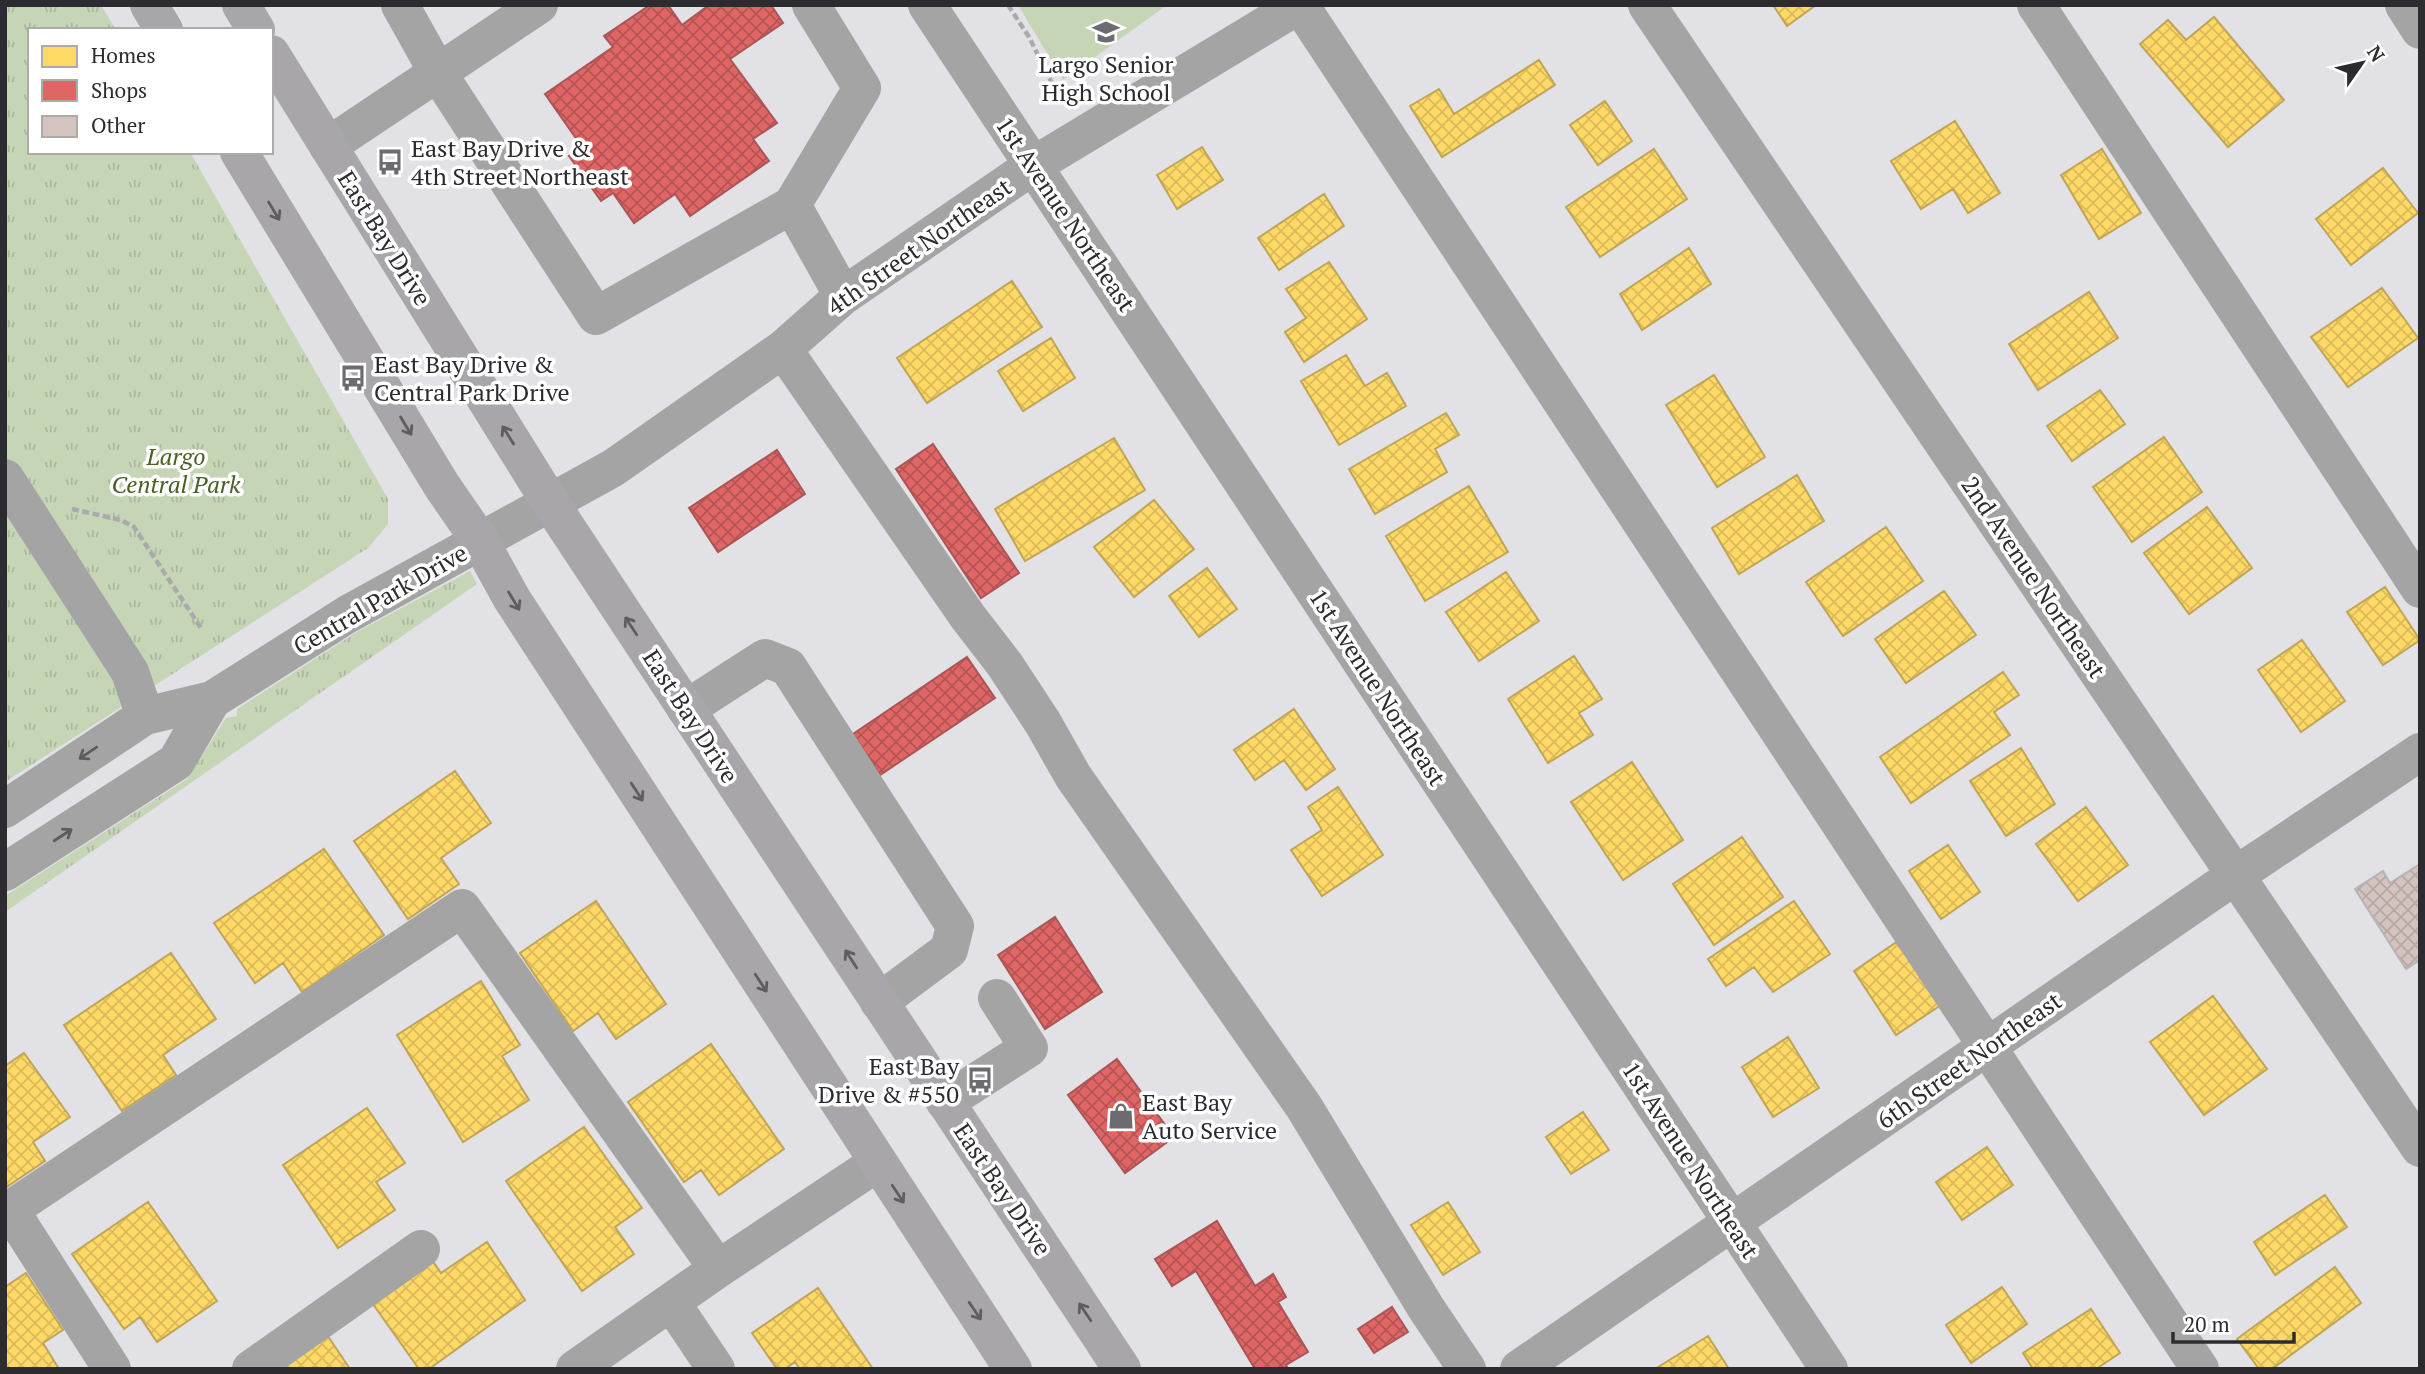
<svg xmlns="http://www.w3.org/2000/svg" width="2425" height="1374" viewBox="0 0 2425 1374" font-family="'PT Serif',serif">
	<defs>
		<pattern id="park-tufts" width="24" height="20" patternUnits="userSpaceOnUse" patternTransform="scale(1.75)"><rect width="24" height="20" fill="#c7d5b7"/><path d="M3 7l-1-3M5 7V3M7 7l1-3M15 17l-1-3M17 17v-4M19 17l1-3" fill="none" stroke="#abb79e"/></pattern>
		<pattern id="homes-cross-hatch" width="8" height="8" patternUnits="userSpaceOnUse" patternTransform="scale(1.75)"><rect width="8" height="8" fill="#ffd966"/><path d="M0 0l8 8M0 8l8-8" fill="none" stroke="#dbba59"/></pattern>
		<pattern id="shops-cross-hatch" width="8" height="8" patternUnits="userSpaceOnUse" patternTransform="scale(1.75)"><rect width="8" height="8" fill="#e06666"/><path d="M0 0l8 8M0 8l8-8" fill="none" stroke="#b65454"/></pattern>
		<pattern id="building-cross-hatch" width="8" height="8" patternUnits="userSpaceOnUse" patternTransform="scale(1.75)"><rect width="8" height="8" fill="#d4c3be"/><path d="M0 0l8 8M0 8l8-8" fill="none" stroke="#b6a8a4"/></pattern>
	</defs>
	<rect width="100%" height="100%" fill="#e1e1e6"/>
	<path fill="#c7d5b7" d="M1018 5H1167L1063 80Z"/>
	<path fill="url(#park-tufts)" d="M5 5H101L116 30H30V152H190L388 499V524L368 548 5 782Z
		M470 571 477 584 5 912V896L187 779 226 718 237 716V709L357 632Z"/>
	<path fill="url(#homes-cross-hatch)" stroke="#c0a556" stroke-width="2" d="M1773 5H1816L1787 26Z
		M2214 17 2284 100 2228 147 2140 44 2168 20 2186 40Z
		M1539 60 1555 85 1442 157 1410 106 1439 89 1454 114Z
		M1605 101 1632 141 1598 165 1570 125Z
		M1955 121 2000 193 1968 213 1953 189 1921 209 1891 161Z
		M1202 147 1223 180 1177 209 1157 175Z
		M1654 149 1687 199 1600 257 1566 207Z
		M2102 149 2141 213 2099 239 2061 175Z
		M2383 168 2418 213 2351 265 2316 219Z
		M1324 194 1344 226 1279 270 1258 238Z
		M1689 248 1711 284 1642 330 1620 294Z
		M1329 262 1367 319 1304 362 1285 332 1306 318 1286 289Z
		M1012 281 1042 327 927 403 897 358Z
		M2382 288 2418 338 2348 387 2311 337Z
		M2089 292 2118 338 2038 390 2009 344Z
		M1051 338 1075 378 1023 411 998 371Z
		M1346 355 1365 386 1387 373 1406 406 1339 445 1301 381Z
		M1714 375 1765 457 1717 487 1666 405Z
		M2100 390 2125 424 2072 461 2047 426Z
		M1446 413 1459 435 1435 449 1447 472 1375 514 1349 469Z
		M2164 437 2202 492 2132 542 2093 487Z
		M1114 438 1145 490 1025 561 995 509Z
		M1797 475 1824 521 1739 574 1712 528Z
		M1469 486 1508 552 1425 601 1386 536Z
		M1154 500 1194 549 1134 597 1094 547Z
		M2207 507 2252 568 2189 614 2144 553Z
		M1886 527 1923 581 1843 636 1806 582Z
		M1207 568 1237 609 1199 637 1169 596Z
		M1506 572 1539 621 1479 661 1446 612Z
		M2385 587 2420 640 2383 665 2347 612Z
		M1944 591 1976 635 1906 683 1875 639Z
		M2302 640 2345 701 2301 732 2258 670Z
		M1574 656 1602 699 1579 713 1593 735 1548 763 1508 699Z
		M2003 672 2019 695 1994 712 2010 735 1911 803 1880 757Z
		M1294 709 1335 769 1306 790 1284 760 1255 780 1234 750Z
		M2021 748 2055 804 2006 836 1970 781Z
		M1632 762 1683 840 1623 880 1571 802Z
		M455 771 491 823 441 858 459 884 408 919 354 841Z
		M1338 787 1383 855 1322 896 1291 850 1322 830 1308 807Z
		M2086 807 2128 865 2078 901 2036 844Z
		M1742 837 1783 897 1714 945 1673 884Z
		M1948 845 1980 892 1941 919 1909 871Z
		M324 849 384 935 302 992 283 963 255 983 214 923Z
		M596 901 666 1004 616 1039 598 1013 573 1031 520 953Z
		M1794 901 1830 954 1773 992 1754 967 1726 986 1708 959Z
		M1898 941 1941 1005 1896 1035 1854 971Z
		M171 953 216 1019 163 1055 176 1075 122 1111 64 1025Z
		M481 981 520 1045 502 1056 529 1100 463 1142 397 1035Z
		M2213 996 2267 1069 2204 1115 2150 1042Z
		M1788 1037 1819 1088 1773 1117 1742 1067Z
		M711 1044 784 1149 719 1195 701 1170 684 1182 628 1102Z
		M24 1053 70 1117 33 1142 45 1161 5 1188V1066Z
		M367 1108 405 1163 376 1182 395 1210 338 1248 283 1165Z
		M1583 1112 1609 1150 1571 1174 1546 1137Z
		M584 1127 642 1208 615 1227 634 1254 582 1291 506 1181Z
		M1987 1147 2013 1185 1962 1220 1936 1182Z
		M2325 1195 2347 1227 2275 1275 2254 1242Z
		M148 1202 217 1301 157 1342 140 1317 124 1329 72 1254Z
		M1448 1202 1480 1252 1443 1275 1411 1225Z
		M487 1242 525 1300 429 1369H419L368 1297 429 1256 441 1273Z
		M2335 1267 2361 1303 2272 1369H2259L2237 1339Z
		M26 1273 63 1330 43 1343 59 1369H5V1287Z
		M2002 1287 2027 1324 1971 1363 1946 1325Z
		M818 1288 873 1369H800L795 1362 785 1369H777L752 1333Z
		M2091 1309 2120 1353 2096 1369H2033L2023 1353Z
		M319 1323 350 1369H252Z
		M1708 1336 1729 1369H1655Z"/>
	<path fill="url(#shops-cross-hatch)" stroke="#aa5556" stroke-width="2" d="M650 5H668L682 25 709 5H771L783 23 730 59 777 123 753 139 769 161 690 216 675 194 634 223 613 193 601 201 569 156 582 147 545 94 613 47 604 36Z
		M933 444 1019 573 981 598 896 469Z
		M777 450 805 494 718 552 689 508Z
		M967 657 995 698 880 775 853 734Z
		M1055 917 1102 992 1045 1029 998 955Z
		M1117 1059 1174 1137 1125 1173 1068 1095Z
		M1217 1221 1255 1286 1273 1274 1286 1297 1278 1302 1308 1352 1286 1365 1288 1369H1255L1196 1271 1172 1286 1155 1259Z
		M1392 1307 1408 1332 1374 1353 1358 1329Z"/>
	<path fill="url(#building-cross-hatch)" stroke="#b6b4b6" stroke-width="2" d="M2420 864V960L2406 969 2355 889 2383 871 2390 883Z"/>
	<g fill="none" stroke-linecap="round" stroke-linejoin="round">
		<path stroke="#aaaaac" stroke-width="4.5" stroke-dasharray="7 3.5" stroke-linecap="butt" d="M1008 5 1029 37 1058 95
			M72 509 121 520 134 527 201 628"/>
		<path stroke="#a5a4a5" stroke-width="38" d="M400 5 438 73 596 316 792 205
			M811 5 862 88 792 205 843 296
			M927 5 1829 1369
			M1300 5 2200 1369
			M1647 5 2420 1148
			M2036 5 2420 589
			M2404 5 2420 30
			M328 146 539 5
			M783 349 968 617 1005 665 1043 723 1073 776 1304 1107 1426 1308 1467 1369
			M5 478 130 672 145 716
			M686 709 765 658 788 667 955 926 949 950 879 1002
			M5 809 145 716 212 700 348 614 613 468 783 349 843 296 1034 165 1299 5
			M5 872 176 762 212 700
			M945 1102 1029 1048 997 998
			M10 1210 112 1369
			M5 1213 462 908 718 1269 877 1163
			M671 1302 716 1369
			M251 1369 421 1249
			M575 1369 718 1269
			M1519 1369 2236 875 2420 752"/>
		<path stroke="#a8a6aa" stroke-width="38" d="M149 5 164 30
			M241 5 256 30
			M271 54 551 504 1122 1369
			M239 152 442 486 480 541 512 599 1013 1369"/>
	</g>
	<defs><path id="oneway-shaft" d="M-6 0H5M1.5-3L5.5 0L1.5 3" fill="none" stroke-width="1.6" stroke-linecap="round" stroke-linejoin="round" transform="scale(1.75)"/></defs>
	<g stroke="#5e5d61">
		<use href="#oneway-shaft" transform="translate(274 211) rotate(59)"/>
		<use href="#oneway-shaft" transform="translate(406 426) rotate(59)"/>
		<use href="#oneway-shaft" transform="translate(508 435) rotate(-122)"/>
		<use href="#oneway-shaft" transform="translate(514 601) rotate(59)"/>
		<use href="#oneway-shaft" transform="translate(631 626) rotate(-123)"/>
		<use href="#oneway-shaft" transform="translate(637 792) rotate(57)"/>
		<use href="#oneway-shaft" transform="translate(851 959) rotate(-123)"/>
		<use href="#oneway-shaft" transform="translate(761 983) rotate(57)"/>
		<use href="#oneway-shaft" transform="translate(898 1194) rotate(57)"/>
		<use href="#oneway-shaft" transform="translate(975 1311) rotate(56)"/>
		<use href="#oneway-shaft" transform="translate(1085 1312) rotate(-124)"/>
	</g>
	<g stroke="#5c5c5f">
		<use href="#oneway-shaft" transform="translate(88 753) rotate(146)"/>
		<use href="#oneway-shaft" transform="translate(63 835) rotate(-33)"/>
	</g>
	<defs>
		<g id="school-bare" transform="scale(2.1)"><path d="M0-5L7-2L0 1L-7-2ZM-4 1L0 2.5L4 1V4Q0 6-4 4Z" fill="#6b6b70" stroke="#fff" stroke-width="2.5" paint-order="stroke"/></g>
		<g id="bus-bare" transform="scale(2.1)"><path d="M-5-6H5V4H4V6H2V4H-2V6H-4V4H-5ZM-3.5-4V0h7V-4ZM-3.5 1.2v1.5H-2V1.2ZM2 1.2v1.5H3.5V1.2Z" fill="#6b6b70" stroke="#fff" stroke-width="2.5" paint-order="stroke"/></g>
		<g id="shop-bare" transform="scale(2.1)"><path d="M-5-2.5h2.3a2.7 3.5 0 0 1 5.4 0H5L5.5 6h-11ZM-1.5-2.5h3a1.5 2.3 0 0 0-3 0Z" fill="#6b6b70" stroke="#fff" stroke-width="2.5" paint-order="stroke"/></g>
	</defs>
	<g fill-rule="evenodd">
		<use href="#school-bare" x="1106" y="32"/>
		<use href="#bus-bare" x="390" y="162"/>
		<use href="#bus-bare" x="353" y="378"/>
		<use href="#bus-bare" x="980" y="1080"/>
		<use href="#shop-bare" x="1121" y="1116"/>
	</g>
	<g text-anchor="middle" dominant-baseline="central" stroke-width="7" stroke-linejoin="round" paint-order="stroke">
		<g font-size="24" fill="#2c2c30" stroke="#fff" text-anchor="start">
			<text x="1106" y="64" text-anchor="middle">Largo Senior<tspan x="1106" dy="28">High School</tspan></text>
			<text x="411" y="148">East Bay Drive &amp;<tspan x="411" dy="28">4th Street Northeast</tspan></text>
			<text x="374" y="364">East Bay Drive &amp;<tspan x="374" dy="28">Central Park Drive</tspan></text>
			<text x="959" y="1066" text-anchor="end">East Bay<tspan x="959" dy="28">Drive &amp; #550</tspan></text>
			<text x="1142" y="1102">East Bay<tspan x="1142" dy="28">Auto Service</tspan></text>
		</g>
		<g font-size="24" fill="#2c2c30" stroke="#fff">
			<text transform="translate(1066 214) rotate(56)">1st Avenue Northeast</text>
			<text transform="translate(385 238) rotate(58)">East Bay Drive</text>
			<text transform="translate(919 246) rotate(-35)">4th Street Northeast</text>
			<text transform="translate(2034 577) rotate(56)">2nd Avenue Northeast</text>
			<text transform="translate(380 599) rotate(-30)">Central Park Drive</text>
			<text transform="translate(1378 687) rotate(57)">1st Avenue Northeast</text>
			<text transform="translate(691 716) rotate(57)">East Bay Drive</text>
			<text transform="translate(1969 1060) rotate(-35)">6th Street Northeast</text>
			<text transform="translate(1691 1160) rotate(57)">1st Avenue Northeast</text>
			<text transform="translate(1003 1189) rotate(56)">East Bay Drive</text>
		</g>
		<g font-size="24" font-style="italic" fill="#496124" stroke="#fff">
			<text x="176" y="456">Largo<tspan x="176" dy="28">Central Park</tspan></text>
		</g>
	</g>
	<rect width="2425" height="1374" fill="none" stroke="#2c2c30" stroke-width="14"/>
	<rect x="28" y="28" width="245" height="126" fill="#ffffff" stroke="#ababac" stroke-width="2"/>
	<rect x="42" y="46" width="35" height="21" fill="#ffd966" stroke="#ababac" stroke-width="2"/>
	<text x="91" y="63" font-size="21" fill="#2c2c30">Homes</text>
	<rect x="42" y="80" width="35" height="21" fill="#e06666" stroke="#ababac" stroke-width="2"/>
	<text x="91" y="98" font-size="21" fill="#2c2c30">Shops</text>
	<rect x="42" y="116" width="35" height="21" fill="#d4c3be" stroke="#ababac" stroke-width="2"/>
	<text x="91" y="133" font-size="21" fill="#2c2c30">Other</text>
	<g transform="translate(2362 63) rotate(56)" stroke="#ffffff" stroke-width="5" paint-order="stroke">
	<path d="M0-5L12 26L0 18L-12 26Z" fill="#2c2c30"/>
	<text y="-10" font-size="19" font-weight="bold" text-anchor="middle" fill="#2c2c30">N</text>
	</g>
	<path d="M2173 1332v10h121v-10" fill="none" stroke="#2c2c30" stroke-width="3.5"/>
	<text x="2184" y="1332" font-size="21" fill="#2c2c30" stroke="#ffffff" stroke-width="5" paint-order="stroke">20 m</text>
</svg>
